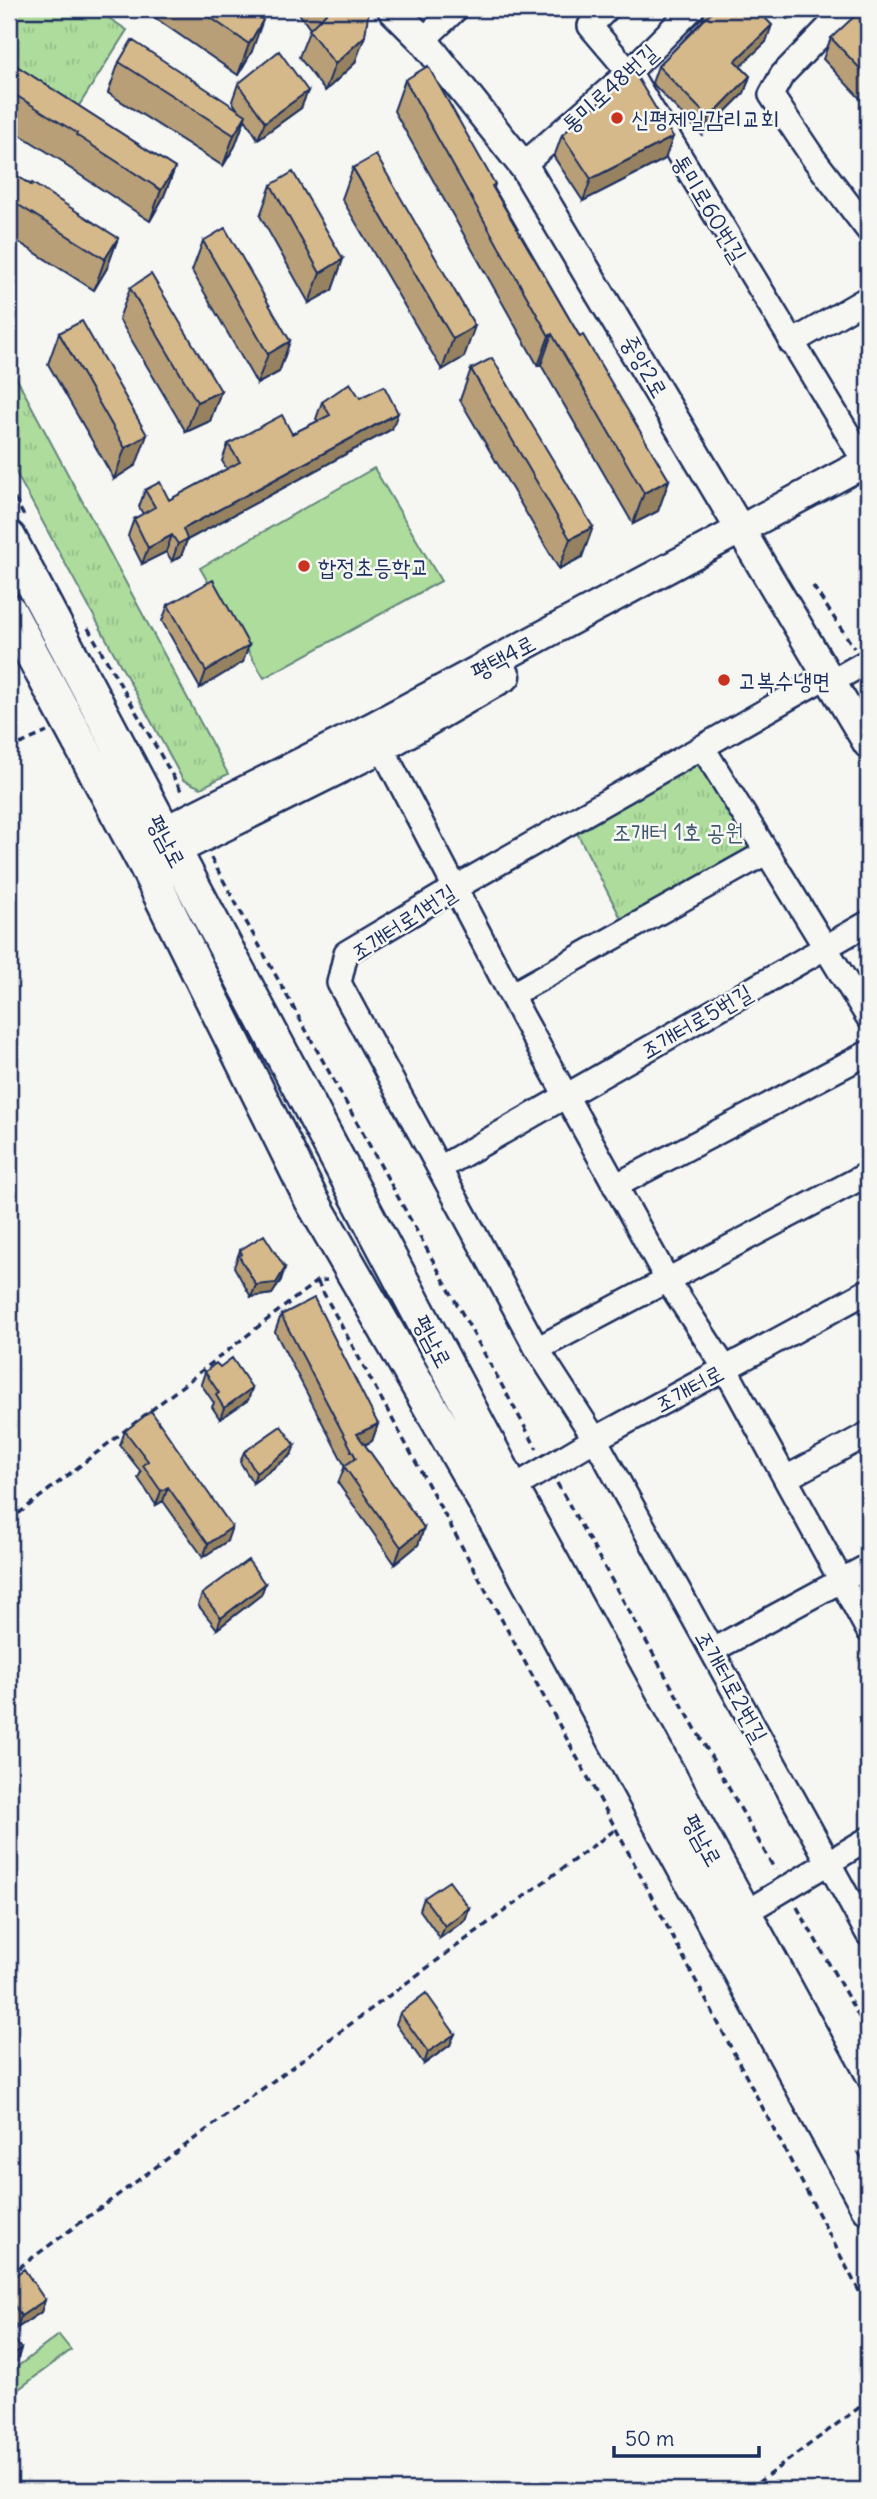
<svg xmlns="http://www.w3.org/2000/svg" width="877" height="2499" viewBox="0 0 877 2499" font-family="Delius,'Poor Story',sans-serif">
	<defs>
		<pattern id="grass-tufts" width="24" height="20" patternUnits="userSpaceOnUse" patternTransform="scale(1.75)"><rect width="24" height="20" fill="#addc9c"/><path d="M3 7l-1-3M5 7V3M7 7l1-3M15 17l-1-3M17 17v-4M19 17l1-3" fill="none" stroke="#94bd89"/></pattern>
	</defs>
	<rect width="100%" height="100%" fill="#f6f6f2"/>
	<filter id="ink" filterUnits="userSpaceOnUse"><feTurbulence type="fractalNoise" baseFrequency=".0143" numOctaves="2"/><feDisplacementMap in="SourceGraphic" scale="14" xChannelSelector="R" yChannelSelector="G"/><feConvolveMatrix kernelMatrix="1 2 1 2 8 2 1 2 1" color-interpolation-filters="sRGB"/></filter>
	<g filter="url(#ink)">
		<path fill="url(#grass-tufts)" stroke="#64867d" stroke-width="2" d="M9 9H95L127 30 73 115 9 74Z
			M9 364 228 774 201 788 183 780 9 460Z
			M698 758 750 850 623 922 575 829Z"/>
		<path fill="#addc9c" stroke="#64867d" stroke-width="2" d="M374 468 441 581 264 678 200 568Z
			M59 2335 71 2350 16 2391 9 2382V2373Z"/>
		<g fill="none" stroke-linecap="round" stroke-linejoin="round">
			<g stroke="#1b2f5e" stroke-width="28">
				<path id="minor" d="M607 9 590 26 629 72 865 462
					M846 9 782 75 771 95 814 159 868 230
					M423 40 456 9
					M523 165 629 72 692 9
					M791 343 868 298
					M827 676 455 888 346 953 339 983 537 1349 595 1439 868 1934
					M831 682 868 661
					M382 748 522 1016 668 1281 725 1368 868 1630
					M703 748 868 1017
					M511 995 767 852
					M440 1168 868 923
					M615 1186 868 1053
					M537 1349 868 1174
					M786 1478 868 1434
					M501 1495 595 1439 868 1291
					M713 1650 868 1566
					M743 1914 868 1839"/>
			</g>
			<g stroke="#1b2f5e" stroke-width="33">
				<path id="tertiary" d="M392 9 423 40 525 168 868 744
					M146 840 372 727 868 461
					M155 861 382 748 506 676"/>
			</g>
			<g stroke="#1b2f5e" stroke-width="38">
				<path id="secondary" d="M9 538 512 1489 868 2139
					M9 611 146 866 311 1199 501 1530 868 2207"/>
			</g>
			<path stroke="#1b2f5e" stroke-width="3.5" stroke-dasharray="7 5" stroke-linecap="butt" d="M9 488 25 518
				M813 586 854 648
				M88 628 183 794
				M9 749 47 732
				M211 858 537 1449
				M317 1281 616 1829 868 2308
				M557 1483 775 1870
				M9 1521 317 1281 327 1280
				M797 1907 868 2033
				M9 2275 616 1829
				M748 2490 868 2401"/>
			<use href="#minor" stroke="#f6f6f2" stroke-width="23"/>
			<use href="#tertiary" stroke="#f6f6f2" stroke-width="28"/>
			<use href="#secondary" stroke="#f6f6f2" stroke-width="33"/>
		</g>
		<path fill="#b89f78" stroke="#1b2f5e" stroke-width="2" d="M142 9H245L252 51 238 75Z
			M296 9H369L355 63 325 91 299 57 310 29Z
			M706 9H756L766 42 740 66 750 76 744 93 702 135 652 83 658 66 702 21Z
			M777 9H799L787 19Z
			M868 24V107L823 59 831 38Z
			M9 61 175 168 163 198 150 221 65 165V163L9 128Z
			M119 62 238 110 232 101 238 84 301 108 258 139 245 119 235 146 223 166 108 93Z
			M405 80 495 184 494 188 580 337 669 480 658 511 633 524 541 365 538 366 394 111Z
			M562 135 665 159 583 201 554 157Z
			M353 168 464 357 442 370 342 199Z
			M9 171 118 238 107 268 94 290 9 236Z
			M271 185 343 259 332 290 309 303 260 216Z
			M203 241 290 341 279 372 257 384 192 271Z
			M130 288 221 391 210 421 186 432 119 319Z
			M59 333 136 465 114 479 48 364Z
			M471 369 582 557 559 569 460 400Z
			M360 398 392 429 187 540 181 556 172 561 166 552 142 564 128 536 134 519 143 514 139 507 145 490 169 500 227 469 222 461 228 444 292 434 318 421 316 419 322 402Z
			M168 605 243 662 200 688 162 621Z
			M240 1250 281 1280 272 1294 251 1297 234 1267Z
			M281 1315 378 1424 372 1441 365 1445 424 1528 418 1545 395 1564 338 1483 345 1466 275 1332Z
			M220 1367 252 1388 248 1400 220 1419 212 1407 214 1403 201 1384 205 1372Z
			M125 1431 227 1541 203 1557 163 1501 156 1505 138 1478 141 1472 120 1445Z
			M244 1452 291 1455 253 1483 240 1462Z
			M265 1584 261 1595 217 1629 198 1605 202 1594Z
			M424 1898 469 1908 465 1920 440 1938 420 1910Z
			M400 2013 450 2045 424 2064 396 2024Z
			M9 2280 45 2300 41 2312 17 2328 9 2315Z"/>
		<path fill="#968261" stroke="#1b2f5e" stroke-width="2" d="M791 9H799L787 19Z
			M263 20 252 51 238 75 249 44Z
			M772 25 766 42 729 77 735 61Z
			M365 36 355 63 325 91 335 64Z
			M750 76 744 93 702 135 709 118Z
			M308 91 301 108 258 139 265 122Z
			M246 115 235 146 223 166 234 135Z
			M673 137 665 159 583 201 591 179Z
			M175 168 163 198 150 221 161 190Z
			M118 238 107 268 94 290 105 259Z
			M343 259 332 290 309 303 320 273Z
			M475 326 464 357 442 370 453 339Z
			M552 334 541 365 538 366 549 336Z
			M290 341 279 372 257 384 268 354Z
			M221 391 210 421 186 432 197 402Z
			M398 413 392 429 187 540 181 556 172 561 183 529Z
			M147 435 136 465 114 479 125 448Z
			M669 480 658 511 633 524 644 493Z
			M593 527 582 557 559 569 570 539Z
			M172 535 166 552 142 564 148 548Z
			M249 645 243 662 200 688 206 671Z
			M285 1268 281 1280 272 1294 251 1297 256 1285Z
			M252 1388 248 1400 220 1419 224 1408Z
			M378 1424 372 1441 351 1451 357 1434Z
			M295 1445 291 1455 253 1483 256 1473Z
			M168 1487 163 1501 156 1505 161 1491Z
			M232 1527 227 1541 203 1557 208 1544Z
			M424 1528 418 1545 395 1564 401 1547Z
			M265 1584 261 1595 217 1629 221 1618Z
			M469 1908 465 1920 440 1938 445 1926Z
			M455 2034 450 2045 424 2064 428 2052Z
			M45 2300 41 2312 17 2328 21 2316Z
			M21 2349 17 2361 9 2366V2357Z"/>
		<path fill="#d6b98b" stroke="#1b2f5e" stroke-width="2" d="M198 9H245L263 20 249 44Z
			M325 9H369L365 36 335 64 309 30 327 12Z
			M712 9H756L772 25 735 61 750 76 709 118 658 66 714 10Z
			M858 13 868 24V77L831 38Z
			M132 40 246 115 234 135 119 62Z
			M279 51 308 91 265 122 238 84Z
			M9 61 175 168 161 190 76 135 77 133 9 91Z
			M428 66 495 184 492 186 580 337 583 335 669 480 644 493 552 334 549 336 405 80Z
			M634 72 673 137 591 179 562 135Z
			M376 155 475 326 453 339 353 168Z
			M9 171 31 185 32 183 118 238 105 259 9 199Z
			M293 172 343 259 320 273 271 185Z
			M225 228 290 341 268 354 203 241Z
			M151 274 221 391 197 402 130 288Z
			M82 321 147 435 125 448 59 333Z
			M492 358 593 527 570 539 471 369Z
			M350 383 360 398 384 386 398 413 183 529 187 539 178 544 172 535 148 548 134 519 155 507 145 490 160 482 169 500 240 462 228 444 282 415 292 434 330 415 322 402Z
			M213 580 249 645 206 671 168 605Z
			M264 1235 285 1268 276 1283 256 1285 239 1256 242 1254 240 1250Z
			M314 1298 378 1424 357 1434 424 1528 401 1547 344 1466 356 1458 281 1315Z
			M232 1358 252 1388 224 1408 216 1395 219 1393 205 1372 216 1363 220 1367Z
			M151 1411 232 1527 208 1544 168 1487 161 1491 143 1465 148 1461 125 1431Z
			M281 1426 295 1445 256 1473 244 1452Z
			M248 1560 265 1584 221 1618 202 1594Z
			M449 1881 469 1908 445 1926 424 1898Z
			M426 1993 455 2034 428 2052 400 2013Z
			M24 2269 45 2300 21 2316 9 2297V2280Z
			M9 2331 21 2349 9 2357Z"/>
	</g>
	<g fill="#c8321e" stroke="#f6f6f2" stroke-width="2.5">
		<circle cx="617" cy="118" r="7"/>
		<circle cx="304" cy="566" r="7"/>
		<circle cx="724" cy="680" r="7"/>
	</g>
	<g text-anchor="middle" dominant-baseline="central" stroke-width="5" stroke-linejoin="round" paint-order="stroke">
		<g font-size="23" fill="#1b2f5e" stroke="#f6f6f2">
			<text transform="translate(609 88) rotate(-42)">통미로48번길</text>
			<text transform="translate(710 208) rotate(59)">통미로60번길</text>
			<text transform="translate(645 366) rotate(60)">중앙2로</text>
			<text transform="translate(503 657) rotate(-28)">평택4로</text>
			<text transform="translate(167 841) rotate(62)">평남로</text>
			<text transform="translate(403 922) rotate(-33)">조개터로1번길</text>
			<text transform="translate(696 1021) rotate(-30)">조개터로5번길</text>
			<text transform="translate(433 1341) rotate(62)">평남로</text>
			<text transform="translate(689 1388) rotate(-28)">조개터로</text>
			<text transform="translate(732 1686) rotate(61)">조개터로2번길</text>
			<text transform="translate(703 1840) rotate(61)">평남로</text>
		</g>
		<g font-size="23" fill="#1b2f5e" stroke="#f6f6f2" text-anchor="start">
			<text x="631" y="118">신평제일감리교회</text>
			<text x="318" y="566">합정초등학교</text>
			<text x="738" y="680">고복수냉면</text>
		</g>
		<g font-size="23" fill="#405a6e" stroke="#f6f6f2">
			<text x="678" y="831">조개터 1호 공원</text>
		</g>
	</g>
	<rect width="877" height="2499" fill="none" stroke="#f6f6f2" stroke-width="35"/>
	<rect x="18" y="18" width="842" height="2464" fill="none" stroke="#1b2f5e" stroke-width="2.5" filter="url(#ink)"/>
	<path d="M614 2446v10h145v-10" fill="none" stroke="#1b2f5e" stroke-width="3.5"/>
	<text x="625" y="2446" font-size="21" fill="#1b2f5e" stroke="#f6f6f2" stroke-width="5" paint-order="stroke">50 m</text>
</svg>
